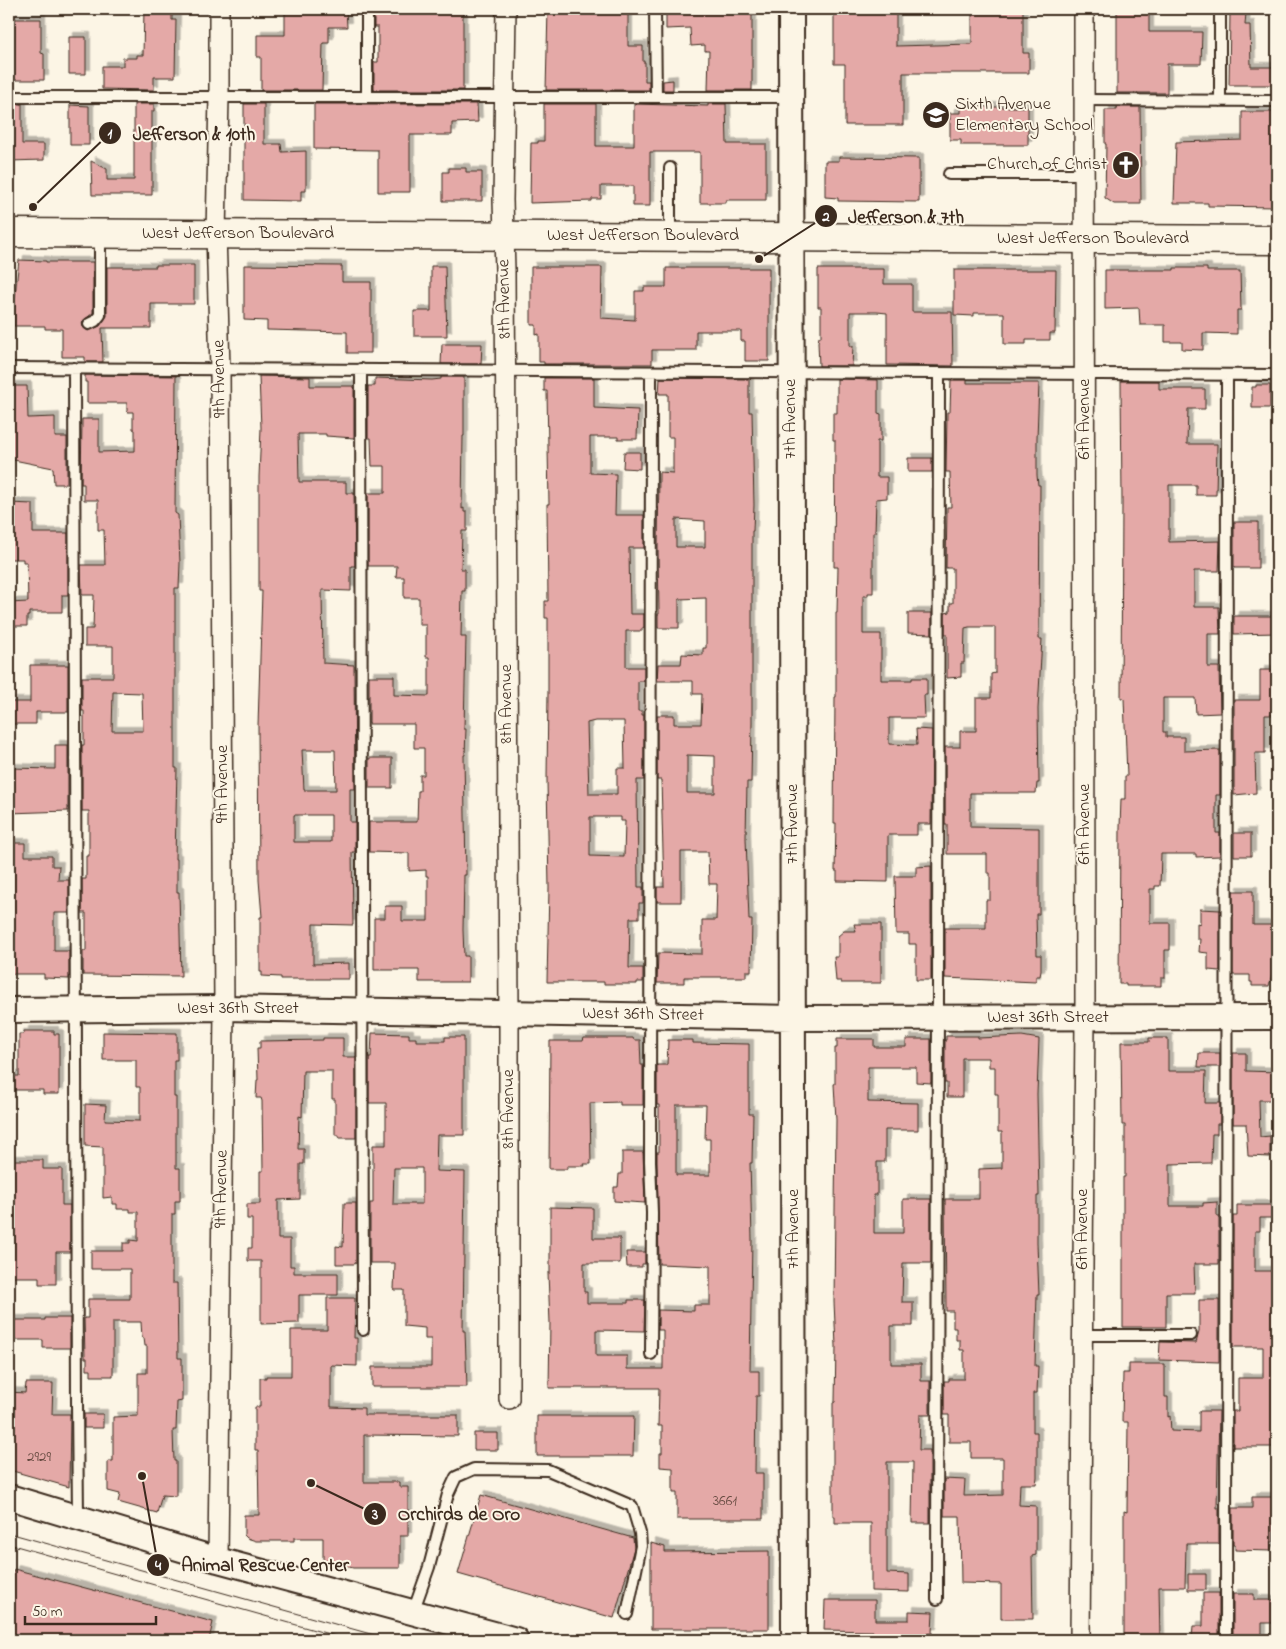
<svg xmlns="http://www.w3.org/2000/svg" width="1286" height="1649" viewBox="0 0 1286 1649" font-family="'Indie Flower',sans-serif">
	<defs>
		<filter id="shadow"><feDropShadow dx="4.5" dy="-4.5" stdDeviation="0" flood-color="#0004"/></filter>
	</defs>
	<rect width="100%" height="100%" fill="#fcf5e5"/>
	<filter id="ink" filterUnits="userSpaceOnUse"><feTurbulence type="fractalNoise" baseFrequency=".02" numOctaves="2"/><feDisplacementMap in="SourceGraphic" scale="10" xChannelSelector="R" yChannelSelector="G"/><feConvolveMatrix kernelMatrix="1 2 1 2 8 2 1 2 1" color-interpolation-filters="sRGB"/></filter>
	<g filter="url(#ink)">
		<path fill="#e4a9a7" stroke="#3b2a1e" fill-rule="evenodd" filter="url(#shadow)" d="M144 9H172V20H176L175 77H154V90L102 89V66H123V58H137V55H143Z
			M285 9H346L347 27H329V43H323L322 90H261V57H257V35H285Z
			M423 9H463V90H374V62H378V27H374V10L423 11Z
			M548 9H592V11L628 12V46H643V62H645V81H649V90H546Z
			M704 9H752V90H708L709 51H705V45L691 46 690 28 666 29V14L704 13Z
			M834 9H896V46L972 44V9H1023V53H1029V73H903V125H845V64H834Z
			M1117 9H1149V32H1202L1201 64H1167V93H1117Z
			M1230 13H1246L1245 25H1250L1251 67H1277V85H1229Z
			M9 19H41V53L44 54V80H9Z
			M69 37H86V74H69Z
			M673 80V90H663V81Z
			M9 104H22V144H44V160L9 161Z
			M134 104H154V111H152V195H92L91 161 107 169V180H134Z
			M244 104H264V144H281L282 152 306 151V191H301V201L244 200Z
			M314 104H477L478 122 452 123V135H410V192H378V150L314 149Z
			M544 104H596V146H634V104L708 106V104H726L727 144H766V200H726V203H700V152H650V206H633V186H601V199H592V201L530 203 531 143H538V141H544Z
			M70 105 89 106V145H70Z
			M961 107H1028V145H961V140H950V113H961Z
			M1117 107H1140L1141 204H1114L1105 198 1106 144H1105V110H1117Z
			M1242 112H1277V207L1208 206V203H1174L1176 142 1242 140Z
			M839 157 919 158V202L838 201V198L825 197V161H839Z
			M449 168H466V172H482V201H443V172H449Z
			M19 260 46 261V262H93V313L84 320 82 323 83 327 88 331 100 326 107 316V267H156V265H194V304H151V328H102L103 362H85V357H62V329H45V326H14V314L13 313Z
			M244 265 342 266V282H371V353H347V332L267 330V321L244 320Z
			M431 266H445L447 336H414V311H431Z
			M531 267H602L601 318 635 320V291H644V287H666V268H769V361H745V341H741V331H696V350H652V364H544V362H539V334L536 335V325H531Z
			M1174 268H1207V271H1240L1241 310H1237V334L1203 333V350L1182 349V342H1165V325H1140L1139 308 1105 309V270H1174Z
			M818 269H884V284H912V312H952L953 366 887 365V313L877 312H850V346H853L852 366H819L818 342 819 337H821V307H818Z
			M954 270H1056L1055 333H1050V340H1026V344H1004V313H974V316L954 315Z
			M442 344H482L481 364H441Z
			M85 375 176 376 175 513 178 515 180 563 179 588H175V768H177L175 859H177V892H179L181 976 83 975V951H86V913H82V879H86V856H89V811H82V745H84V711H82V677H113V646H85V629H93L94 595H82L81 565H105L104 530H98V500H84V484H81L82 419H99V452L135 451V430L133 429V412H127V403H87V382H85ZM113 692 142 693 143 731H112Z
			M259 376 310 377V386H354V438L326 436V434H298L299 482H346V493H354L355 566H351V591L322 590 323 663 354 665 355 789H350V822H355V852H352L353 925 313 924V964L349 963V979H281V977L262 976V972H260V917H262L259 880 258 726 262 591H259V477L261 428ZM302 750H335L336 790H304ZM294 815H331V842H294Z
			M441 377H464V436H463L462 509 464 508V512H467V531H462L461 569H465V591H462L461 637H466L464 729H466L465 755H464L466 875H464L463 930 464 956H468V982H419V970H374V918H385V906H402V921H428V876H426V870L409 871V853L369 852V822H417L418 791H420V775H424V748H414V724H369V676H394V695L429 696V657H426V625H419V598H404V577H396L397 566H368V493H385V466H372L371 438H368V386H375V378L432 380 441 379Z
			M544 378H594V408L638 410 637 439H618V437H590V473L616 474 615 515H644V548H629L630 614H644V628H642V631H626V667H644V681H638V711H642V715H644V780H637L638 887H643V903H639V918H630L629 968H643V982H637V984H604V982H547L549 888 547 780 548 691V618H545V601H548L547 504H549L547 391H544ZM595 721H624L625 768H617V794H589L587 723ZM590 817H621V821H625L624 857 590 856Z
			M660 378 749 379V412H752L754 505 753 531H752V722L751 782H747L746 838 749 920H752L751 971H746V977H684V983H657L658 953 702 954V920H716L717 884H709L708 852H681V902H657V887H664L661 780H657V715H674V724H701L702 694H693V681H657L658 664H681L682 654 703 655V648H706V598L679 599V628H658V614H659L658 548 659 472 673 473V437H668V394H659ZM676 519 705 521V547H676ZM687 755 715 756V793H687Z
			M837 379 878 380V413L881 414V441H877V477H887V498L876 499 875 533H873V593H868V596H863V634H881V680H912V678H927V695H924L925 718H889V744L917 745 916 729 932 730 931 824H917V835H888V882L837 881V871H835L836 823H834L835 697H836V613H837L838 567H834L835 440H833V413H837Z
			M951 380H967V383H1039L1037 438V475L1038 485H1040L1039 639H1042L1038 709 1039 783H1037L1036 793H970V827L1039 828V914H1036L1037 955H1041V971L1040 976H1036V982L945 978V928H986V900H990V873H987V854H947V824H945V747H960V731H976V698H991V674L995 673V627H969L965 628 964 663H961V677L947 678V634H945V613L950 612V603H953V568H946L947 507H951L950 472H946L947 412H950Z
			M1121 381H1159V389H1205V409H1188L1187 444H1217L1216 495H1196V485H1169V542L1220 541 1219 571H1194V607H1219L1220 634H1208V667H1219L1220 713 1196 714 1195 698H1163V732H1166V737H1184V751L1220 750V795H1216V833H1220V856L1196 857V854H1161L1160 886H1155V889H1150V923H1170V950H1165V978H1161V986H1126V984H1119L1120 827 1121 799H1125V776H1127L1124 698H1121L1122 502Z
			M1256 385H1270V408H1252V387H1256Z
			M9 386H27L28 418 55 417V437H67V484H54L53 468 9 459Z
			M624 452H640V469L623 468Z
			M908 458H932V472H908Z
			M9 503 33 504V533H68V595H62V612H29V616H27V626H9V603L28 602 27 562H23V559H9Z
			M1234 522H1258V568H1234Z
			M908 613H932V634L908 633Z
			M1234 616H1277V633L1234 634Z
			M30 665H68V712H36V724H9V702H30Z
			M1260 670H1277V715H1265V753H1255L1256 793 1234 795V700H1260Z
			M55 745H68V811L9 813V768L55 769Z
			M369 758H392V788H369Z
			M1234 833H1251V856H1234Z
			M9 843H25V856H52V866H59L58 880H69V913H54V951H69V979L44 978V974H9Z
			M931 866V980H916V944H909V934H896L895 876H916V867Z
			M1233 891H1253V925H1277V951H1272V974L1269 986H1252V982H1250V975H1233Z
			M1200 909 1220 910V971L1208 970V953L1199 952 1200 939H1197V923L1200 924Z
			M854 924H881V983H841V981H836L834 957H838V936L844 931H856Z
			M24 1031H54V1034H59V1094H43V1090H9V1076H19V1034H24Z
			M103 1032 177 1033V1060H174V1097H176V1168H180V1201H175V1214H172V1283H177L178 1358H182V1401L177 1402 176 1430H173L174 1461H176V1496L162 1495 157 1513 118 1502 120 1494 108 1491V1461H113V1417L138 1416V1373H147V1346H145L144 1338H142L141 1322H113V1376H91V1370H87V1358H85L84 1318H88V1299H130V1269H91V1251H123V1243H130V1240L138 1241V1212H130V1209H117V1204H112V1197L103 1198V1147L85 1146V1104L106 1105 105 1120 140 1121V1087H136V1060H103Z
			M372 1033 409 1034V1038H416V1041H445V1037H464V1135H437L436 1171 465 1172 463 1331H465L467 1387H372V1367H431V1339H425V1328L404 1326V1290H394L395 1263H370V1203H373V1145H386V1103H369V1057H371ZM394 1168H422V1204H393Z
			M946 1036H978V1038L1022 1036 1039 1039 1037 1094 1039 1196H1037V1243L1039 1295H1037L1035 1366H1038L1037 1393H1033V1432H1037V1477L1036 1484H1020L1019 1505 1036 1506V1555L1032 1556 1033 1619H1001V1584L961 1583 960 1516H944V1479L965 1480 964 1496 1003 1495V1458H971V1442H949V1415H944V1381H949V1379H964V1350H960V1340H956V1328H953V1311H946L945 1199H979V1169L1002 1168V1132H998V1094H995V1067H989V1058H962V1097H947V1083H945V1040H946Z
			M323 1038H343V1057H356V1138H339V1135H335V1099H332V1071H303L302 1117 299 1116 298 1149H304V1164H300V1199L278 1200V1239H290V1266H294V1273H338V1295H299V1323L261 1324V1261H248V1248H252V1219H247V1204H260V1171H263L262 1101 261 1098H256L257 1080H258L257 1048H260V1041L323 1040Z
			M584 1038H633L634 1040H640L641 1065H643V1105H620V1102L590 1103 591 1164H584L585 1166H567V1169H549L550 1041H583Z
			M1149 1038H1168V1071H1206L1205 1103H1220V1124H1217V1134H1212L1211 1163 1170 1164V1206H1203V1203L1217 1202V1216H1219V1264H1194L1195 1293H1166V1327H1123V1177H1125V1125H1122L1121 1042H1149Z
			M837 1039H874V1047H906V1039H931V1083L916 1082V1067H868V1102L918 1103V1130H885V1162H877V1195H874V1233H903V1199H931V1263H903L902 1302H913V1326H891V1364H921V1381H930V1415H920L919 1450H930V1523H912L913 1462H887V1573L909 1574V1592L871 1591V1523H835V1516H833V1403L835 1402 836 1346 834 1302 836 1120 834 1084H835V1048H837Z
			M668 1040H693V1043L749 1044V1114H753L752 1163H750L752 1239 750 1371H759V1396H756L755 1473H763V1519H677V1493H673V1468L660 1467V1453H662V1426H658L659 1388H549L550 1323 548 1273H550V1207L593 1208V1238H620V1263H584V1292H587V1303H628V1300H645L644 1331 596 1330V1356H627V1369H663V1330H658V1310L694 1311V1305H710V1266L659 1264 657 1161V1152H659V1105H657V1065H667ZM676 1105H706L705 1139H710V1175H676Z
			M1199 1053H1220V1067H1198Z
			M1233 1053H1246V1071L1277 1072V1100H1259L1260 1137 1270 1136V1157L1248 1156 1246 1124H1233Z
			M622 1152H643L645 1203 614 1201V1187H618L619 1174H622Z
			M9 1160H43V1169H62V1205H70V1252H56V1284H39V1277H9Z
			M344 1203H356V1263L354 1264H336V1246L343 1247Z
			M1237 1205H1277V1218H1260V1231H1255V1271H1277V1447H1233V1411H1238V1378H1263V1347H1233V1216H1237Z
			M626 1252H645V1264H642V1267H627Z
			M327 1298H355L354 1338H357V1366L331 1365V1407L364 1408V1415H458V1436L364 1435V1482H399V1487H408V1536H400V1568H353L323 1560V1538H294V1541H256L247 1538 244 1535V1515H259L258 1450H255V1407H260V1378H266V1376H291V1330H327Z
			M1199 1300H1219V1362L1159 1360 1160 1342 1196 1343 1199 1332Z
			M45 1318H70V1348H43V1340H9V1320H45Z
			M1129 1364H1165V1397H1168V1417L1170 1416 1171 1431 1199 1432V1411H1219L1217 1508H1219V1544H1186L1185 1587H1159L1160 1640H1124V1511L1127 1512 1128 1422H1122L1123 1373H1129Z
			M26 1383H53L52 1414H70L69 1487 9 1470V1392L25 1393Z
			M84 1414H103V1428H84Z
			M537 1416H634L633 1456H537Z
			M474 1433H498V1450H474Z
			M481 1495 633 1538 634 1548 614 1618 458 1574Z
			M1252 1497H1277V1525H1273V1542H1271V1551L1235 1550V1545H1233V1508H1252Z
			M651 1543 665 1547V1552L769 1551V1629H651Z
			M14 1569 213 1622 209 1640H35L9 1633V1588Z
			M1188 1574H1206V1590H1188Z
			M1203 1593H1219V1640H1192L1193 1626H1203Z
			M1233 1594H1254V1600H1277V1623H1262V1639L1233 1640Z
			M825 1600H875V1620H909V1611L933 1612 932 1633 926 1634H910V1636L873 1635V1631L824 1630Z"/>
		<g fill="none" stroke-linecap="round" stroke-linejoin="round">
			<g stroke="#3b2a1e" stroke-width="14">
				<path id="service" d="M367 9V97
					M655 9 656 97
					M1220 9V101
					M9 97H791
					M1084 100 1277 101
					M670 168V236
					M949 174H1084
					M89 324 95 321 100 315V235
					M9 368 1277 375
					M74 368 77 1402 78 1518
					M361 369 363 1330
					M651 372 650 1161 652 1213 651 1354
					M1082 1335H1191
					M937 1599 939 373
					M413 1612 429 1567 448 1494 456 1477 474 1469 548 1470 632 1506 640 1533 641 1546 627 1614
					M1226 1640 1227 375"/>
			</g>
			<g stroke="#3b2a1e" stroke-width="22">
				<path id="minor" d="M506 9 503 200 505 270 509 1013V1399
					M218 1560 224 1008 220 368 216 233 219 97V9
					M1080 1640 1085 1018 1084 9"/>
			</g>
			<g stroke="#3b2a1e" stroke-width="28">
				<path id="tertiary" d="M791 9 794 1640
					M9 1010 224 1008 793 1018 1277 1017
					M9 1497 218 1560 516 1640"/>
			</g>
			<g stroke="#3b2a1e" stroke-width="31">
				<path id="secondary" d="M9 233 1277 240"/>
			</g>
			<use href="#service" stroke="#fcf5e5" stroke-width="10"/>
			<use href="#minor" stroke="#fcf5e5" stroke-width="19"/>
			<use href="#tertiary" stroke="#fcf5e5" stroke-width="24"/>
			<use href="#secondary" stroke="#fcf5e5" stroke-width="28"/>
			<path stroke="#3b2a1e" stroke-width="1" d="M9 1533 392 1640
				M9 1544 350 1640"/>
		</g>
	</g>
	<defs>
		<g id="school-disc" transform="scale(1.4375)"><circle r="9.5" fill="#3b2a1e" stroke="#fcf5e5"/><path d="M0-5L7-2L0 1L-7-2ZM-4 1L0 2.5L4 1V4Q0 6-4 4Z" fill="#fff"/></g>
		<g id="church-disc" transform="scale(1.4375)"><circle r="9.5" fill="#3b2a1e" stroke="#fcf5e5"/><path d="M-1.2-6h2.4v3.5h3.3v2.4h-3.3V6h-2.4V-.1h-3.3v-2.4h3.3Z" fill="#fff"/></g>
	</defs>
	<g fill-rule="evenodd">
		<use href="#school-disc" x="936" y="115"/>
		<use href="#church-disc" x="1126" y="165"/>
	</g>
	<g text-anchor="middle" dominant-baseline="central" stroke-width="4" stroke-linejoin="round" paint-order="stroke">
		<g font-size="15" fill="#654a40">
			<text x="39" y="1457">2929</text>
			<text x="725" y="1501">3661</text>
		</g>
		<g font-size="18" fill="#3b2a1e" stroke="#fcf5e5" text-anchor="start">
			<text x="955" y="105">Sixth Avenue<tspan x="955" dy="21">Elementary School</tspan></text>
			<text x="1107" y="165" text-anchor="end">Church of Christ</text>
		</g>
		<g font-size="18" fill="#3b2a1e" stroke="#fcf5e5">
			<text x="238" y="234">West Jefferson Boulevard</text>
			<text x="643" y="236">West Jefferson Boulevard</text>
			<text x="1093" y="239">West Jefferson Boulevard</text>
			<text transform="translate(505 299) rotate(-91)">8th Avenue</text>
			<text transform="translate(220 379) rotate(-91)">9th Avenue</text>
			<text transform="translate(791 419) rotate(-90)">7th Avenue</text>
			<text transform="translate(1085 419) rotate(-90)">6th Avenue</text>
			<text transform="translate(507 704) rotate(-90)">8th Avenue</text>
			<text transform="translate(223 784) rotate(-90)">9th Avenue</text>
			<text transform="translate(793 824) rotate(-90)">7th Avenue</text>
			<text transform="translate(1085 824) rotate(-90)">6th Avenue</text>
			<text x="238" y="1009">West 36th Street</text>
			<text transform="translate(643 1015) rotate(1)">West 36th Street</text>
			<text x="1048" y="1018">West 36th Street</text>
			<text transform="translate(509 1109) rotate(-90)">8th Avenue</text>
			<text transform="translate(222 1189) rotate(-89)">9th Avenue</text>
			<text transform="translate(794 1229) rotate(-90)">7th Avenue</text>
			<text transform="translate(1083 1229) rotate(-90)">6th Avenue</text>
		</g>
	</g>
	<path fill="none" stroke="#3b2a1e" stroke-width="2" d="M33 207L110 133M759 259L826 216M311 1483L375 1514M142 1476L158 1565"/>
	<g fill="#3b2a1e" stroke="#fcf5e5" stroke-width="2">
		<circle cx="33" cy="207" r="5"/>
		<circle cx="759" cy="259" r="5"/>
		<circle cx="311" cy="1483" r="5"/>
		<circle cx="142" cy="1476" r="5"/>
		<circle cx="110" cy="133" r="12"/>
		<circle cx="826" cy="216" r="12"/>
		<circle cx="375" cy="1514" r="12"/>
		<circle cx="158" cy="1565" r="12"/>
	</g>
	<g font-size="15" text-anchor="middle" font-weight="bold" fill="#fff">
		<text x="110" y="138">1</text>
		<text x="826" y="221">2</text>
		<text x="375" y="1519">3</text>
		<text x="158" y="1570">4</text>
	</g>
	<g font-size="19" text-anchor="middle" font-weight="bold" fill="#3b2a1e" stroke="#fcf5e5" stroke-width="4" stroke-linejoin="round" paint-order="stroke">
		<text x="194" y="140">Jefferson &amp; 10th</text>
		<text x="906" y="223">Jefferson &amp; 7th</text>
		<text x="459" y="1520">Orchirds de Oro</text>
		<text x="265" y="1571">Animal Rescue Center</text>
	</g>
	<rect width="1286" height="1649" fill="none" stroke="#fcf5e5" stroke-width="30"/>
	<rect x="15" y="15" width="1256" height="1619" fill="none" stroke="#3b2a1e" stroke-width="2" filter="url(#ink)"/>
	<path d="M25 1616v8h131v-8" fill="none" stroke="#3b2a1e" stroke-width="2.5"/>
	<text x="32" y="1616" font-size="15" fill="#3b2a1e" stroke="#fcf5e5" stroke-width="4" paint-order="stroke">50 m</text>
</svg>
